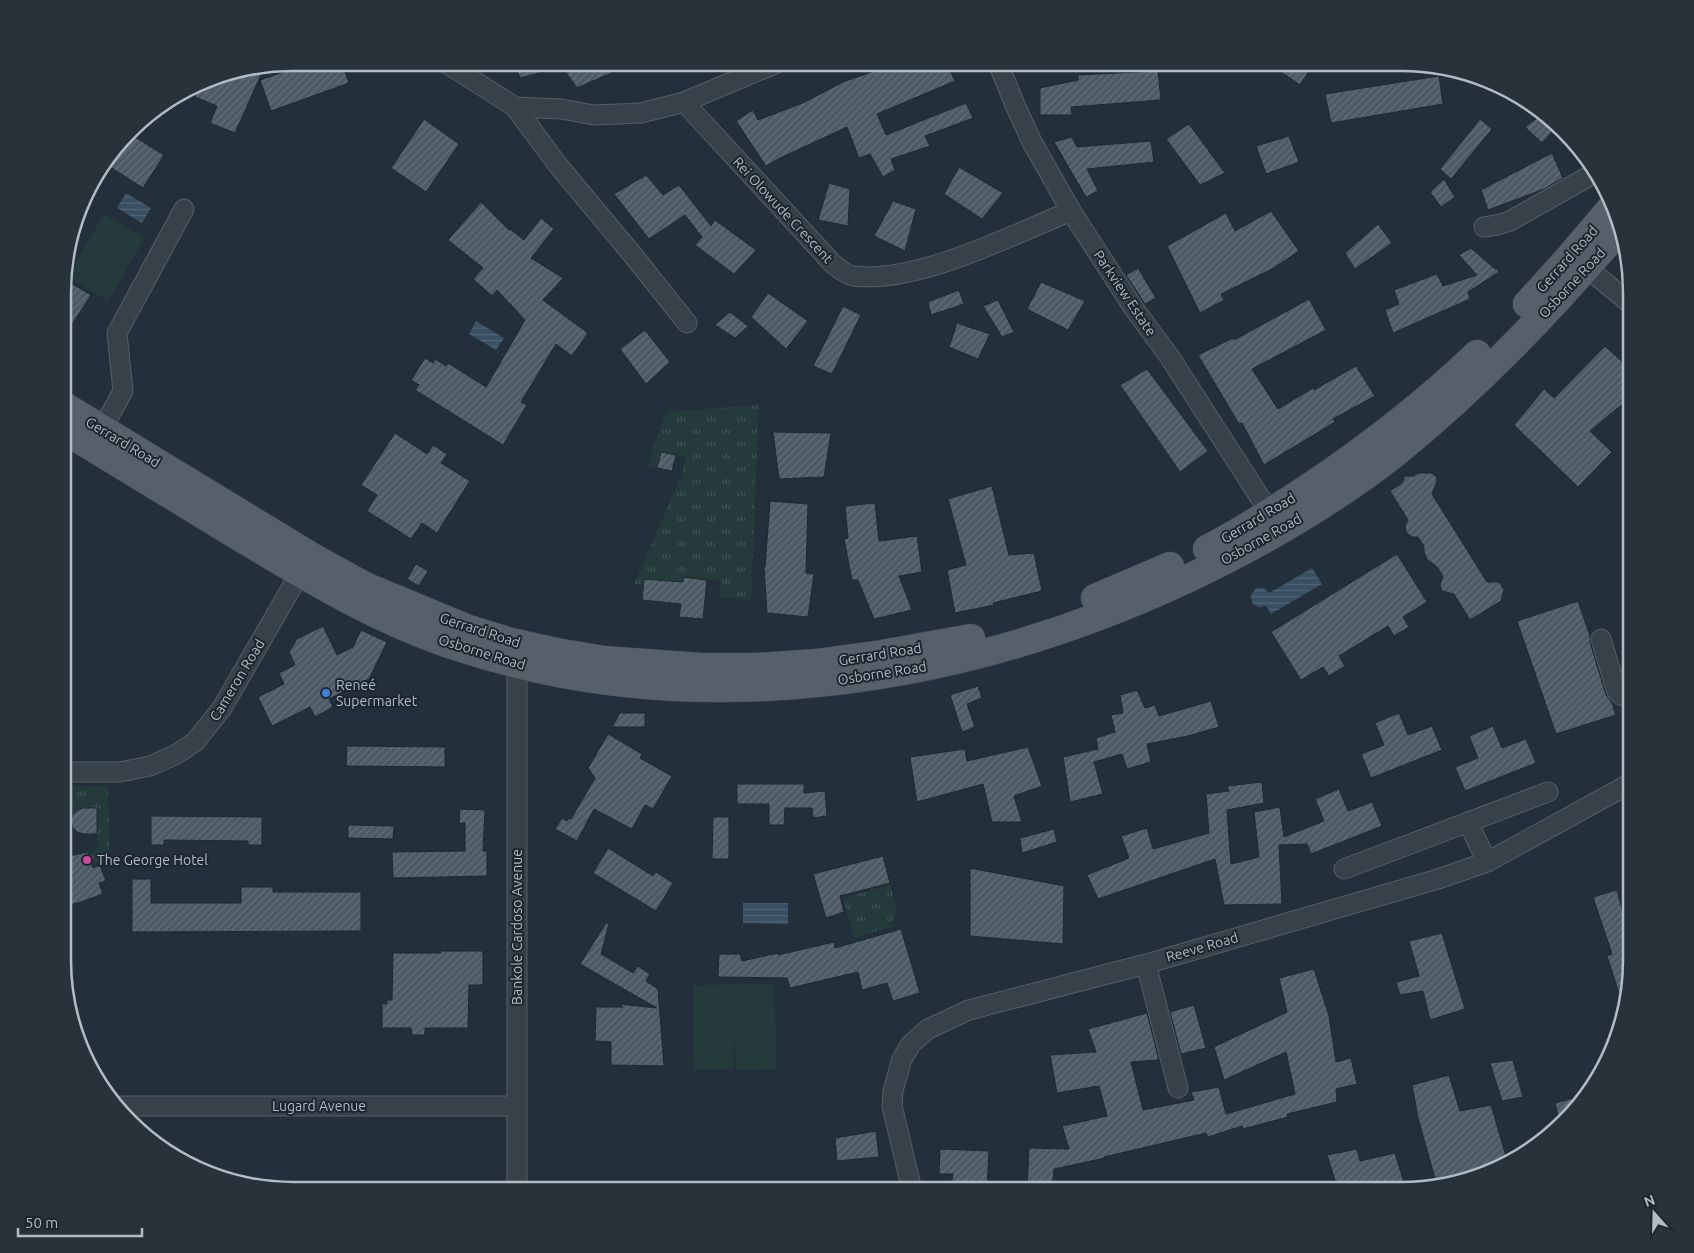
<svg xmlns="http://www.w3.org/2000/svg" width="1694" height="1253" viewBox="0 0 1694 1253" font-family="Ubuntu,sans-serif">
	<defs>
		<pattern id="grass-tufts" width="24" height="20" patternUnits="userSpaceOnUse" patternTransform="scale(1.25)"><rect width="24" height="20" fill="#253b3b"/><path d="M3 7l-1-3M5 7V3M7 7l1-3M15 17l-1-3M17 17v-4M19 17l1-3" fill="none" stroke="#425556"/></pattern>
		<pattern id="water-rules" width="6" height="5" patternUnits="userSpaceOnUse" patternTransform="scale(1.25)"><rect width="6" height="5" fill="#394f62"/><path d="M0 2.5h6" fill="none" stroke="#536677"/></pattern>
		<pattern id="building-hatch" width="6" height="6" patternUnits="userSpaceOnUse" patternTransform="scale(1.25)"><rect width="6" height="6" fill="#4c5a65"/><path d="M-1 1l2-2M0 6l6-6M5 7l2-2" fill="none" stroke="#63707a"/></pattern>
	</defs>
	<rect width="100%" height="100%" fill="#232f3a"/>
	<path fill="url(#grass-tufts)" d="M759 405 751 600 720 598 721 581 683 577V582L644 579 643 585 634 584 682 474 686 457 661 452 657 468 647 466 666 412Z
		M64 786H108L110 864 92 863 88 852 97 851V808C85 808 75 807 71 820L64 817Z
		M890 885 897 909 891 927 854 938 843 898Z"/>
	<path fill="#253b3b" d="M104 214 145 238 108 301 67 277Z
		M774 984 777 1069 736 1070 734 1030V1069H694L693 985Z"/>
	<path fill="url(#water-rules)" d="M126 193 151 208 142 223 117 208Z
		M476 321 504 338 496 350 469 334Z
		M1312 568 1322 584 1271 614 1266 606 1259 607 1252 603 1251 595 1256 588H1264L1269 593Z
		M743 903H788V924L743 923Z"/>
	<path fill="url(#building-hatch)" stroke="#1e2831" d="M297 62 342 63 349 83 271 111 260 80 298 67Z
		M514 63H634L577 88 561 65 562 67 520 78Z
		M891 63H947L955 81 877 114 886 135 966 103 973 118 925 136 930 146 891 159 895 170 883 177 870 154 859 158 847 127 780 158 766 166 736 121 753 110 758 120 803 103 843 82 880 69V67Z
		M1268 63H1314L1300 85Z
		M264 68 235 133 210 123 217 106 195 97 202 82 205 80Z
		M1158 71 1161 100 1071 107 1072 115H1040V88L1078 80V75Z
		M1439 76 1443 104 1331 123 1325 94Z
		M1540 116 1554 130 1542 143 1525 127Z
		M424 119 459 144 426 192 391 168Z
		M1480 119 1492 129 1451 179 1440 169Z
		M1189 124 1225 173 1200 185 1166 139Z
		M130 134 164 155 143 188 107 165Z
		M1289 136 1299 162 1266 174 1256 146Z
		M1072 137 1077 147 1151 141 1154 162 1087 169 1098 191 1086 197 1054 142Z
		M1552 153 1563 178 1544 189 1488 210 1481 190Z
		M959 167 1003 193 982 219 944 194Z
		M646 175 663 195 679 185 711 226 715 220 756 250 734 274 695 245 702 237 685 215 649 239 614 194Z
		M1444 179 1455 197 1441 207 1430 192Z
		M829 183 850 189 848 226 818 220Z
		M893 201 916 209 905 251 874 236Z
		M481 202 509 230 510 229 524 240 541 218 554 229 531 258 563 278 543 300 588 333 572 356 556 344 521 402 527 405 503 445 415 390 419 385 411 380 425 358 433 363 435 359 446 366 448 363 486 387 525 320 497 290 492 296 473 279 483 268 448 240Z
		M1271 211 1299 251 1272 269 1221 294 1224 300 1200 313 1167 246 1226 213 1235 231Z
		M1378 224 1392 243 1355 269 1345 253Z
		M1471 248 1495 269 1497 268 1499 272 1468 292 1470 299 1393 333 1385 310 1399 304 1394 290 1437 274 1443 286 1477 275 1459 255Z
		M1138 268 1156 298 1145 304 1126 275Z
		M64 279 91 295 64 337Z
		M1041 282 1085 301 1068 330 1027 309Z
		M959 290 964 304 931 315 928 302Z
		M768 293 808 321 786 349 751 317Z
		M1309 299 1326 330 1252 369 1278 409 1313 388 1314 390 1356 366 1375 396 1333 419 1335 422 1264 465 1242 423 1239 424 1198 355 1233 338 1234 340Z
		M998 300 1014 332 1002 337 983 306Z
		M843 306 861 315 832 374 813 366Z
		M730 312 748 326 735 338 715 325Z
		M957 323 990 334 978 359 949 347Z
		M645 330 670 362 646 384 620 349Z
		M1605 346 1631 370V397L1590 431 1612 452 1578 487 1514 425 1544 389 1554 398Z
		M1147 369 1208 451 1180 472 1120 385Z
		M773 432 831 433 824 477 779 479Z
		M395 433 427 454 433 445 447 454 441 463 470 481 437 533 422 523 411 539 367 511 377 495 361 485Z
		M661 452 676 455 672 471 657 468Z
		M1418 473H1431L1436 476 1437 481 1432 494 1487 582H1499L1502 586 1504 590 1501 601 1470 620 1454 594 1442 591 1440 586 1443 576 1437 567 1427 559 1424 552V546L1418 537H1412L1406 532 1405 526 1408 520 1390 491 1402 483 1405 476H1414Z
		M992 486 1009 555 1034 553 1042 591 993 603 994 605 955 613 947 570 966 565 948 499Z
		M770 501 808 504 806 573 814 574 808 617 767 613 764 567H765Z
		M875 503 879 541 917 536 922 572 899 576 912 610 874 619 858 580H852L844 539 848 538 845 506Z
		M1397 554 1427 602 1403 617 1409 627 1394 636 1388 626 1339 656 1345 666 1329 676 1323 667 1301 680 1271 632Z
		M416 564 428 571 419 586 407 579Z
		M683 577 707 580 703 619 679 617 681 604 642 600 644 579 683 582Z
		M1578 601 1590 636V642L1606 695 1612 703 1616 715 1556 734 1517 621Z
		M323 626 337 655 353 647 361 630 387 642 369 679 329 699 333 707 315 717 310 707 272 726 258 697 284 684 279 673 295 665 289 652 297 639Z
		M978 686 982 698 967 704 975 727 962 732 950 695Z
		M1137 690 1145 708 1155 705 1159 716 1211 701 1219 727 1188 736 1147 744 1151 762 1127 769 1122 754 1094 762 1103 794 1070 802 1063 757 1098 749 1096 738 1115 732 1111 715 1123 713 1120 695Z
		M620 713H645V727H612Z
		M1399 713 1408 735 1432 726 1442 750 1371 778 1361 754 1384 745 1375 723Z
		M1493 726 1502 748 1526 739 1536 763 1465 791 1455 767 1478 758 1469 736Z
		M608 734 642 754 640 758 672 776 653 809 645 805 632 829 594 809 577 841 555 829 562 818 567 821 569 818 571 819 595 778 588 768Z
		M347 746 445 747V767L346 766Z
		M1028 747 1042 786 1014 796 1022 822H992L983 784 917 802 910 757 965 749 967 761Z
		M1262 782 1264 803 1227 810 1231 864 1259 857 1254 812 1280 807 1284 837 1324 821 1315 799 1339 789 1348 811 1372 802 1382 826 1311 854 1307 844 1279 845 1282 904 1224 905 1215 859 1098 899 1087 875 1129 858 1121 836 1147 828 1153 849 1209 833 1206 794 1229 791 1227 786Z
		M737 784H804V793L825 791 827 816 813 818 812 808H785L784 825H769V804H737Z
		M84 808H97V834H84L77 832 73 828 71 820 73 814 78 810Z
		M460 809 485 810 483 851H487V876L393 878 392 852 465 851V823H459Z
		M151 816 262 817V845H248V841L164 840V845H151Z
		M713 817H729V859H712Z
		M348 825 394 826 393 839 348 838Z
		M1054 829 1057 842 1022 853 1020 838Z
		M608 848 653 876 656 872 673 883 656 911 593 873Z
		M88 852 93 868 100 865 106 881 99 883 103 894 78 903 64 906V857Z
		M883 856 890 883 840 896 844 912 826 918 813 874Z
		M970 868 1064 886 1063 944 970 936Z
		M132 879H151V903H241V887H273V892H361V931L132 932Z
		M1617 890 1631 944V974L1624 1009 1607 956 1612 954 1593 897Z
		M606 923 609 924 601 954 633 973 638 966 650 974 646 981 658 989 664 1066 611 1065V1042L595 1041 596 1007H623L620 1004 657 1008 580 964Z
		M901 929 920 993 893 1001 887 983 862 990 858 972 790 988 787 978 718 977 719 954H740L742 961 778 953V955L834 942 835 948Z
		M1442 933 1465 1009 1430 1020 1423 991 1400 995 1396 982 1419 976 1409 941Z
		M441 951H483V985H469L468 1028H425V1035H412L411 1028H382V1004H387V1000H392L393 953H441Z
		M1314 969 1329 1016 1336 1062 1351 1058 1357 1084 1336 1089 1337 1102 1287 1114 1288 1117 1243 1129 1242 1126 1208 1137 1206 1133 1104 1157 1105 1158 1054 1169 1052 1190H1027L1029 1148 1069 1149 1062 1126 1107 1116 1099 1086 1057 1093 1050 1055 1096 1052 1088 1029 1147 1013 1159 1060 1131 1062 1143 1110 1194 1100 1191 1092 1219 1087 1226 1114 1295 1094 1286 1052 1224 1080 1214 1047 1287 1012 1279 978Z
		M1194 1005 1206 1048 1181 1054 1170 1012Z
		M1513 1060 1523 1097 1502 1101 1490 1063Z
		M1449 1075 1460 1111 1491 1105 1508 1163 1503 1167 1436 1182 1418 1118 1412 1085Z
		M1586 1095 1584 1100 1559 1120 1555 1103Z
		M876 1131 879 1157 837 1161 835 1138Z
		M940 1149 989 1151 987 1190H950L953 1174H939Z
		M1357 1149 1360 1161 1395 1153 1404 1182 1369 1190H1338L1327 1155Z"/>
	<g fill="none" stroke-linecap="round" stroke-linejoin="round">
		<g stroke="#555f68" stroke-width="21">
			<path id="minor" d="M446 63 515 107 557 164 632 254 687 323
				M998 63 1015 105 1032 142 1071 211 1135 310 1169 356 1270 513
				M684 102 833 264C839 268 846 275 853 276 917 284 1012 235 1071 211
				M515 107 561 109 594 115 641 113 684 102 777 63
				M1484 227 1497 225 1510 221 1593 174
				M1587 268 1631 304
				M102 429 123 391 117 333 184 209
				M1601 639 1617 692 1623 696H1631
				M64 772H120L150 766 175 755 195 742 222 708 300 573
				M1468 822 1487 862
				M1344 869 1548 792
				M1146 964 1178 1088
				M121 1106H517
				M517 1190V664
				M912 1190 892 1106 893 1091 902 1059 911 1044 928 1029 969 1010 1146 964 1438 879 1487 862 1631 783"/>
		</g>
		<g stroke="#404a53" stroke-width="29">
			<path id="primary" d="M1527 304 1567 260 1612 207
				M64 406 314 558 367 587 466 628 511 642 556 652 604 660 701 667H757L816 663 882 654 971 638
				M64 430C122 465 180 501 238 536 308 578 380 622 458 647 698 726 964 684 1189 578 1260 544 1330 504 1393 455 1475 389 1550 311 1618 231
				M1207 549C1243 531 1277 508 1311 486 1370 446 1426 403 1477 354
				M1095 598 1170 566"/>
		</g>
		<use href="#minor" stroke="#37414a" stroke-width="19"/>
		<use href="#primary" stroke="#55606a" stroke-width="28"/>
	</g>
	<circle fill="#3f7fe0" stroke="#1c262f" stroke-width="2" cx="326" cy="693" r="5"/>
	<circle fill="#d1479c" stroke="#1c262f" stroke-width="2" cx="87" cy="860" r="5"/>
	<g text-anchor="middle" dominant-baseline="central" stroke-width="4" stroke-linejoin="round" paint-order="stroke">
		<g font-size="14" fill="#b2bcc6" stroke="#1c262f">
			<text transform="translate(783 210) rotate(47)">Rei Olowude Crescent</text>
			<text transform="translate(1567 259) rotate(-48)">Gerrard Road</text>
			<text transform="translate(1572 283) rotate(-47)">Osborne Road</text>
			<text transform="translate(1125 293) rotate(56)">Parkview Estate</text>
			<text transform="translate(123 442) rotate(31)">Gerrard Road</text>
			<text transform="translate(1258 518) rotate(-31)">Gerrard Road</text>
			<text transform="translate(1261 539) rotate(-29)">Osborne Road</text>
			<text transform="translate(480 630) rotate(18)">Gerrard Road</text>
			<text transform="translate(482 652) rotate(17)">Osborne Road</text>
			<text transform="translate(880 654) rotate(-9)">Gerrard Road</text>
			<text transform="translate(882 673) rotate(-9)">Osborne Road</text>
			<text transform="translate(237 680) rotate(-59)">Cameron Road</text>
			<text transform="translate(517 927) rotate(-90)">Bankole Cardoso Avenue</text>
			<text transform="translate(1202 947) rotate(-16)">Reeve Road</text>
			<text x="319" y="1106">Lugard Avenue</text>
		</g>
		<g font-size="14" fill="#b2bcc6" stroke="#1c262f" text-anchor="start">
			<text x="336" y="685">Reneé<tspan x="336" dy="16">Supermarket</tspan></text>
			<text x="97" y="860">The George Hotel</text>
		</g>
	</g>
	<path d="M0 0H1694V1253H0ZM293 71H1401A222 222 0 0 1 1623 293V960A222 222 0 0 1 1401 1182H293A222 222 0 0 1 71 960V293A222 222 0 0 1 293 71Z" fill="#28323b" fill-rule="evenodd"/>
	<path fill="none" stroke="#b2bcc6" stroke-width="2.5" d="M293 71H1401A222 222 0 0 1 1623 293V960A222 222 0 0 1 1401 1182H293A222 222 0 0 1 71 960V293A222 222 0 0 1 293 71Z"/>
	<g transform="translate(1654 1213) rotate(340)" stroke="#1c262f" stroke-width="4" paint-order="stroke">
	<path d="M0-4L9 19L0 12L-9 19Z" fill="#b2bcc6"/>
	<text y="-8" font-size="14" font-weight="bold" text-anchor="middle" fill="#b2bcc6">N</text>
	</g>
	<path d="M18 1228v8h124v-8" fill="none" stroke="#b2bcc6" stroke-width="2.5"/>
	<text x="25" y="1228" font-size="15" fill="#b2bcc6" stroke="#1c262f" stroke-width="4" paint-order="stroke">50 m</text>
</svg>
